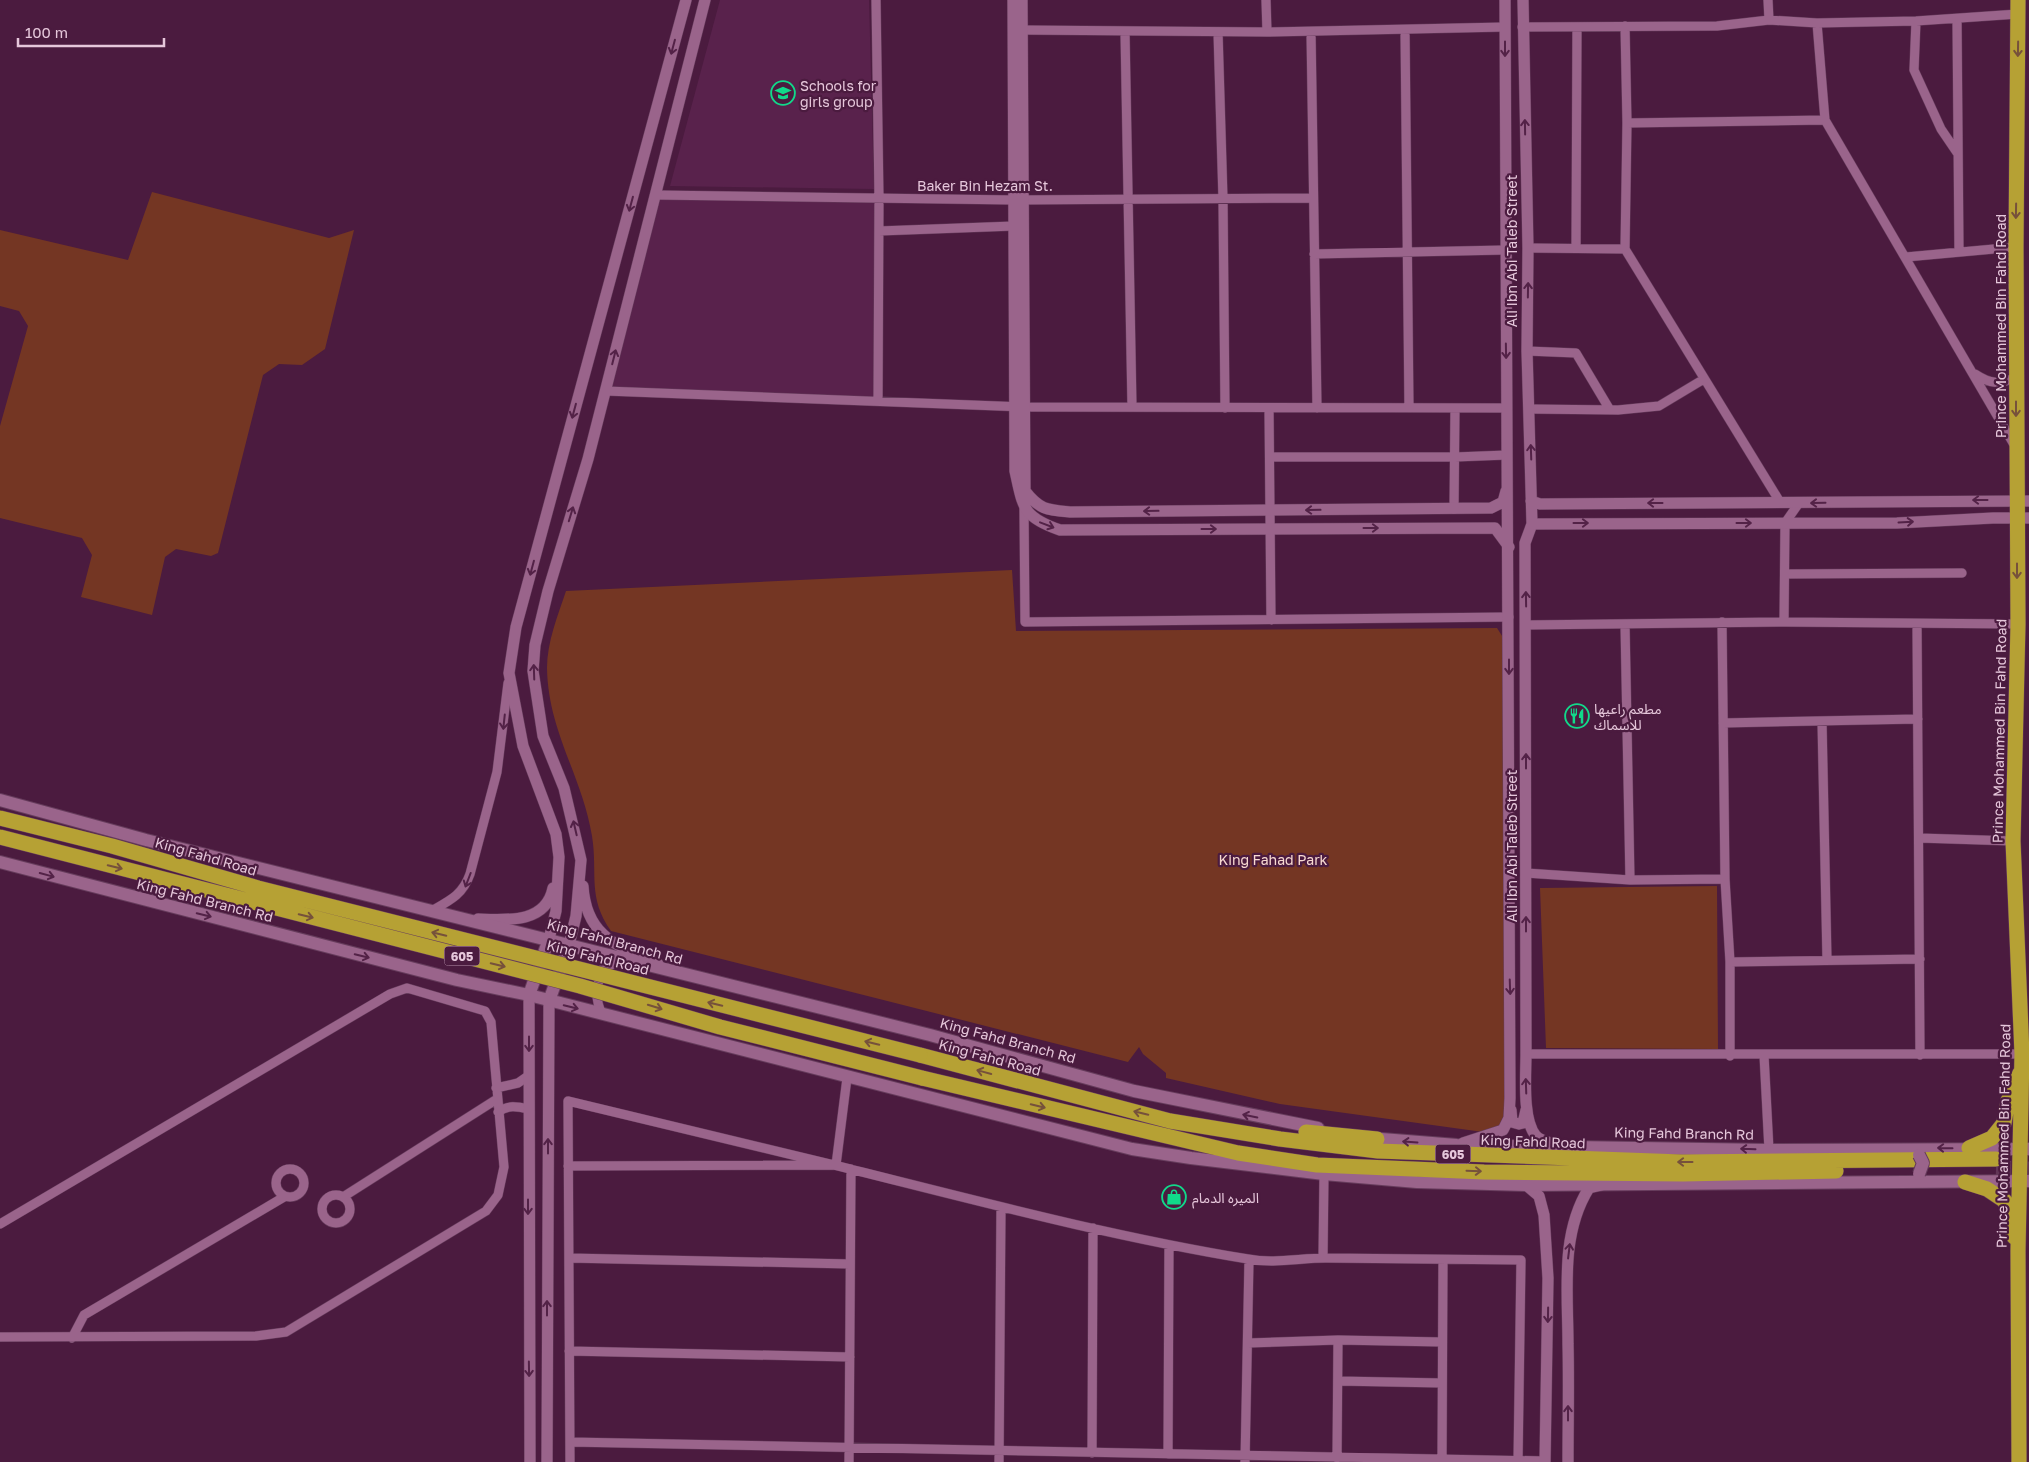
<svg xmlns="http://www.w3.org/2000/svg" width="2029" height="1462" viewBox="0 0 2029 1462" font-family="'Golos Text','Noto Sans Arabic',sans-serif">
	<rect width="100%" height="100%" fill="#4b1b3f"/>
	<path fill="#59224c" d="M720 0H869L874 189 670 186Z
		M656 195 879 198 878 401 606 391Z"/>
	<path fill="#743623" d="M152 192 329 238 354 230 325 349 302 365 279 364 263 375 218 553 211 556 176 549 165 557 152 615 81 597 92 555 82 538 0 518V426L28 326 19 311 0 306V230L128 260Z
		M1012 570 1016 631 1497 628 1504 639 1506 1118 1503 1124 1483 1132 1280 1104 1166 1078V1073L1143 1054 1139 1047 1128 1062 611 931C587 897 598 874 592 836 582 776 548 731 547 668 547 642 558 615 566 591Z
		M1717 886 1718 1049 1546 1048 1540 888Z"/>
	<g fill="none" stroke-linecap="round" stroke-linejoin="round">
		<path stroke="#623556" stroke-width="15" stroke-dasharray="15 8" stroke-linecap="butt" d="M1996 1168 2029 1169"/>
		<g stroke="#663c5c" stroke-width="10">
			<path id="minor" d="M876 0 879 198 878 401
				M1266 0 1267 32
				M1768 0 1769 20
				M1957 19 1959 251
				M1916 21 1914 70 1941 129 1958 154
				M1817 23 1825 120
				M1625 26 1627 123 1625 249 1780 502
				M1522 27 1717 26 1769 20 1817 23 1916 21 2018 14
				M1022 30 1267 32 1505 27
				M1405 30 1409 408
				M1125 32 1132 407
				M1218 32 1223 199 1225 408
				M1311 32 1317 408
				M1627 123 1825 120 2016 448
				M656 195 1014 200 1313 198
				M879 231 1014 226
				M1528 248 1625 249
				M1576 248 1577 27
				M1314 254 1505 250
				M1906 257 2016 247
				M1527 351 1576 353 1610 410
				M1975 374C1990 384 2000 385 2016 377
				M606 391 1024 407 1506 408
				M1269 408 1271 620
				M1529 409 1618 410 1659 406 1704 379
				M1270 457H1455L1507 455
				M1024 509 1025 622 1509 617
				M1454 509 1455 408
				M1785 574 1962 573
				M1722 622 1725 879 1730 962V1056
				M1784 622 1785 523 1799 503
				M1625 624 1630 880
				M1917 624 1920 1055
				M1526 625 1784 622 2018 624
				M1822 721 1827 960
				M1723 723 1918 719
				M1919 838 2013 841
				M1526 873 1630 880 1725 879
				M433 910C451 900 463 894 470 874L497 772 508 683
				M1730 962 1920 959
				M602 1014C594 997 596 985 604 967L626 960
				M1526 1054H2022
				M1764 1055 1769 1150
				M496 1088 518 1083 528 1076
				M498 1112C508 1105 516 1106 528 1109
				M568 1166 836 1165 847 1078
				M276 1183a14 14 0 1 1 28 0a14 14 0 1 1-28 0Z
				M322 1209a14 14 0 1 1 28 0a14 14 0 1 1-28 0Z
				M343 1197 497 1099
				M0 1224 390 994 407 988 485 1011 491 1022 504 1167 498 1195 486 1211 286 1332 256 1336 0 1337
				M569 1258 850 1264
				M1323 1258 1324 1174
				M72 1338 84 1315 284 1197
				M1248 1343 1338 1340 1442 1342
				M569 1351 850 1357
				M1338 1381 1442 1383
				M570 1442 1545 1461
				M1092 1453 1093 1228
				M1168 1454 1169 1246
				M1337 1458 1338 1340
				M1442 1460 1443 1260
				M570 1462 568 1101C656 1122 745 1143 834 1165 971 1199 1108 1236 1248 1259 1274 1264 1300 1258 1326 1258 1391 1259 1456 1259 1521 1260L1518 1462
				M849 1462 851 1169
				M999 1462 1001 1209
				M1245 1462 1249 1260"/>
		</g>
		<g stroke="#663c5c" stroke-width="12">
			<path id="tertiary" d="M1013 0 1015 471C1023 507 1022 517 1060 530L1495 528 1509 547
				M1022 0 1025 491C1040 510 1047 510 1070 512L1491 508 1503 502 1506 491
				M1523 0 1528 248 1527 351 1532 524 1525 543 1526 1054C1526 1075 1522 1120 1536 1136 1541 1141 1548 1142 1554 1144
				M1531 501 1540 504 2029 501
				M1532 524 1897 523 1993 518H2029
				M583 886C586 937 618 946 658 964
				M478 919C506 920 546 924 553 888
				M549 939 556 911 559 857 556 834 523 746 509 673 516 627 686 0
				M569 945 576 916 581 860 564 788 543 736 533 671 535 645 548 591 588 459 705 0
				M529 995 530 1462
				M1511 1110 1512 1122 1519 1124 1523 1123 1526 1110
				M1463 1143 1503 1130 1509 1118 1510 1098 1505 0
				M1526 1185 1539 1196 1544 1215 1548 1278 1545 1462
				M547 1462 549 1001
				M1568 1462C1568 1423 1569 1383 1568 1344 1568 1292 1560 1234 1589 1188L1602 1185"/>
		</g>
		<g stroke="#663c5c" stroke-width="14">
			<path id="secondary" d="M0 800 146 840 930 1035 1134 1091 1318 1128
				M0 862 457 980 529 995 1132 1149 1191 1158 1324 1174 1417 1182 1526 1185 2029 1181
				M529 995 549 939
				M549 1001 569 945
				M1369 1138 1457 1145 1507 1146 1769 1150 2029 1149"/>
		</g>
		<g stroke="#663c5c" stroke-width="16">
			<path id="motorway" d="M2018 0 2016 247 2018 624 2013 841 2022 1054 2018 1251 2019 1462
				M920 1055 1170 1121 1280 1139 1378 1151 1682 1162 1996 1159
				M922 1078 1238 1153 1317 1165 1484 1172 1683 1174 1836 1171
				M1306 1132 1377 1139
				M1969 1148 1992 1138 2004 1123 2008 1101 2020 1073
				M1965 1182 1987 1189 2005 1201 2014 1237"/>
		</g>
		<use href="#minor" stroke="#9a648b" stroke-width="9"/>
		<use href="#tertiary" stroke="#9a648b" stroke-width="11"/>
		<use href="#secondary" stroke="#9a648b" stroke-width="12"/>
		<use href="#motorway" stroke="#b6a134" stroke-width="15"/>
		<g stroke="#663c5c" stroke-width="14" stroke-linecap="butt">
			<path id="secondary-bridge" d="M1919 1155 1923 1163 1919 1174"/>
		</g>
		<g stroke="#663c5c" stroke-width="16" stroke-linecap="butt">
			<path id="motorway-bridge" d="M0 818 112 846 258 888 920 1055
				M0 837 580 986 720 1027 922 1078"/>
		</g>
		<use href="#secondary-bridge" stroke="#9a648b" stroke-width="12"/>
		<use href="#motorway-bridge" stroke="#b6a134" stroke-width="15"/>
	</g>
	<defs><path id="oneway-shaft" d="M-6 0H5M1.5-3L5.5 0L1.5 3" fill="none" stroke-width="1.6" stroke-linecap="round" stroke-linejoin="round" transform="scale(1.25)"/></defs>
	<g stroke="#532247">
		<use href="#oneway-shaft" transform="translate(673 47) rotate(105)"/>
		<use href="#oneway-shaft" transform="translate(1505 49) rotate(90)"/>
		<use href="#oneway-shaft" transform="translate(1525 127) rotate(-91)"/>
		<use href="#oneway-shaft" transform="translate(631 204) rotate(105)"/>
		<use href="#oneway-shaft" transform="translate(1528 290) rotate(-89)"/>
		<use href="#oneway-shaft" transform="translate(1506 351) rotate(89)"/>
		<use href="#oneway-shaft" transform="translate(614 357) rotate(-76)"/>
		<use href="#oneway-shaft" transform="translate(574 411) rotate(105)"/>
		<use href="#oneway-shaft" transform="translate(1531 452) rotate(-92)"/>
		<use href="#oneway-shaft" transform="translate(1980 500) rotate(-180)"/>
		<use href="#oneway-shaft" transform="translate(1655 503) rotate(180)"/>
		<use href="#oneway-shaft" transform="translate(1818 503) rotate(179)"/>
		<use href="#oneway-shaft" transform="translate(1313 510) rotate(179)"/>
		<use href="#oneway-shaft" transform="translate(1151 511) rotate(179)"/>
		<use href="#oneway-shaft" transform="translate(571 514) rotate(-73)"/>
		<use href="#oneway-shaft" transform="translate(1906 522) rotate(-3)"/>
		<use href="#oneway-shaft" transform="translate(1581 523)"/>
		<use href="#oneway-shaft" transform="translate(1744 523)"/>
		<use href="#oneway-shaft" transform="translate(1047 525) rotate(21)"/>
		<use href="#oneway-shaft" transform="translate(1371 528)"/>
		<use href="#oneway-shaft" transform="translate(1209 529)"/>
		<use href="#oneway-shaft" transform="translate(532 568) rotate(105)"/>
		<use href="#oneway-shaft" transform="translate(1526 599) rotate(-91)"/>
		<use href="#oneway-shaft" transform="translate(1509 667) rotate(90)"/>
		<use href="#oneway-shaft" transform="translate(534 672) rotate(-92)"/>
		<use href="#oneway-shaft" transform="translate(504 722) rotate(96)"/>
		<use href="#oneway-shaft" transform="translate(1526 761) rotate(-90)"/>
		<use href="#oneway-shaft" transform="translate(575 828) rotate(-103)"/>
		<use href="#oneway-shaft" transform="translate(47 875) rotate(15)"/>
		<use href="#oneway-shaft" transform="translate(468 880) rotate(111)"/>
		<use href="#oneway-shaft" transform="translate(204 915) rotate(14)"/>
		<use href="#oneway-shaft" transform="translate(1526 924) rotate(-90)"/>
		<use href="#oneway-shaft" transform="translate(362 956) rotate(14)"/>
		<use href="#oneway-shaft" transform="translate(1510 987) rotate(88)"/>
		<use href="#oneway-shaft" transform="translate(571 1007) rotate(14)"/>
		<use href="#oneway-shaft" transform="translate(529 1044) rotate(90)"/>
		<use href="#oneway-shaft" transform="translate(1526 1086) rotate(-92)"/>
		<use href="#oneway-shaft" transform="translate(1250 1116) rotate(-168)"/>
		<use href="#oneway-shaft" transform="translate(1410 1142) rotate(-176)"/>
		<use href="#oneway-shaft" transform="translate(548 1146) rotate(-90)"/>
		<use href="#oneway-shaft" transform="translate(1945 1148) rotate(-179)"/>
		<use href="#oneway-shaft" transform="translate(1748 1149) rotate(-178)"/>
		<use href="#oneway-shaft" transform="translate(528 1207) rotate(90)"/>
		<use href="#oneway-shaft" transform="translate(1569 1251) rotate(-83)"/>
		<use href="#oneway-shaft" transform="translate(547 1308) rotate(-90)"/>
		<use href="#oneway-shaft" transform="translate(1548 1315) rotate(91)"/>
		<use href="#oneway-shaft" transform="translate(529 1369) rotate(89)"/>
		<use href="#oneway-shaft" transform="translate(1568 1413) rotate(-90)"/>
	</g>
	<g stroke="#76513b">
		<use href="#oneway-shaft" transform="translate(2018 49) rotate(91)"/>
		<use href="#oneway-shaft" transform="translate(2016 211) rotate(91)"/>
		<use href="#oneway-shaft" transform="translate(2016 409) rotate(90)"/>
		<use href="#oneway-shaft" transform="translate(2017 571) rotate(90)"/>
		<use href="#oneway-shaft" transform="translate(115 867) rotate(14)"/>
		<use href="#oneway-shaft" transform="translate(306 916) rotate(14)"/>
		<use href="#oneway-shaft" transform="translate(439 934) rotate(-166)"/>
		<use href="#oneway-shaft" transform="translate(498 965) rotate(14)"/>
		<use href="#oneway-shaft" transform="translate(715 1004) rotate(-166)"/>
		<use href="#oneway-shaft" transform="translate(655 1007) rotate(17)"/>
		<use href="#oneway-shaft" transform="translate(872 1043) rotate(-166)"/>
		<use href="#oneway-shaft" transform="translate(984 1072) rotate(-165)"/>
		<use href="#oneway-shaft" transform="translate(1038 1106) rotate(14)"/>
		<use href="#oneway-shaft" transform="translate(1141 1113) rotate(-166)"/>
		<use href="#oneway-shaft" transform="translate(1685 1162) rotate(-180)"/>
		<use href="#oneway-shaft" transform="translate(1474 1171) rotate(2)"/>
	</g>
	<defs>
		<g id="school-ring" transform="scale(1.25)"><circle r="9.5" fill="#4b1b3f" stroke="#11d98a" stroke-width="1.5"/><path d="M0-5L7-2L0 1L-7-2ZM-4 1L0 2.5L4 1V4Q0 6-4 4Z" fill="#11d98a"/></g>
		<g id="restaurant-ring" transform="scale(1.25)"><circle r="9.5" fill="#4b1b3f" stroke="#11d98a" stroke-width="1.5"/><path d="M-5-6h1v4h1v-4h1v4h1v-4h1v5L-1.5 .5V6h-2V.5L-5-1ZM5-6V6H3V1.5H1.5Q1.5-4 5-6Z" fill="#11d98a"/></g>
		<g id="shop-ring" transform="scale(1.25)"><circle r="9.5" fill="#4b1b3f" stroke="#11d98a" stroke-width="1.5"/><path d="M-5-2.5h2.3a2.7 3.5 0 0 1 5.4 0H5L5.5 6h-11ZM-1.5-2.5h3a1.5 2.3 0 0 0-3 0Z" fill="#11d98a"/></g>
	</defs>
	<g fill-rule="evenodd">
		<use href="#school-ring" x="783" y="93"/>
		<use href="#restaurant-ring" x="1577" y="716"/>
		<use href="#shop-ring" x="1174" y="1197"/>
	</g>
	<g text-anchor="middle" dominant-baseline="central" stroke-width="4.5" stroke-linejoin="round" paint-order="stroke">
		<g fill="#4b1b3f" stroke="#b893ac" stroke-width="1">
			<rect x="444.5" y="946.5" width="35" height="19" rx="4"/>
			<rect x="1435.5" y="1144.5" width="35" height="19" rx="4"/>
		</g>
		<g font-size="12" font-weight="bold" fill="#e6c7db">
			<text x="462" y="956">605</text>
			<text x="1453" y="1154">605</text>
		</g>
		<g font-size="14" fill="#e6c7db" stroke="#4b1b3f" text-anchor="start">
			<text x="800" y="85">Schools for<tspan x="800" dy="16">girls group</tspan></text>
			<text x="1594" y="708">مطعم راعيها<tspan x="1594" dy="16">للاسماك</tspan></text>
			<text x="1192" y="1197">الميره الدمام</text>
		</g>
		<g font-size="14" fill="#e6c7db" stroke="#4b1b3f">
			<text x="985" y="185">Baker Bin Hezam St.</text>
			<text transform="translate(1511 251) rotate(-90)">Ali Ibn Abi Taleb Street</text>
			<text transform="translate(2000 326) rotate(-90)">Prince Mohammed Bin Fahd Road</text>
			<text transform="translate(1999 731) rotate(-89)">Prince Mohammed Bin Fahd Road</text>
			<text transform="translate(1511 846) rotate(-90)">Ali Ibn Abi Taleb Street</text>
			<text transform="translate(206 856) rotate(16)">King Fahd Road</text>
			<text transform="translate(205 900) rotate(14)">King Fahd Branch Rd</text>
			<text transform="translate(615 941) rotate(15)">King Fahd Branch Rd</text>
			<text transform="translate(598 957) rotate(14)">King Fahd Road</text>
			<text transform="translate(1008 1040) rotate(15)">King Fahd Branch Rd</text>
			<text transform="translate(990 1057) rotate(15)">King Fahd Road</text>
			<text transform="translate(1684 1133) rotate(1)">King Fahd Branch Rd</text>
			<text transform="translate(2003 1136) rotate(-89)">Prince Mohammed Bin Fahd Road</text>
			<text transform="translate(1533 1141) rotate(2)">King Fahd Road</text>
		</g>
		<g font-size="14" fill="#f8dad1" stroke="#4b1b3f">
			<text x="1273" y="859">King Fahad Park</text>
		</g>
	</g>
	<path d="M18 38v8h146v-8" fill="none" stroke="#e6c7db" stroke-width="2.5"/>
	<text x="25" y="38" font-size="15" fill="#e6c7db" stroke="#4b1b3f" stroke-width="4" paint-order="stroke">100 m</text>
</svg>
